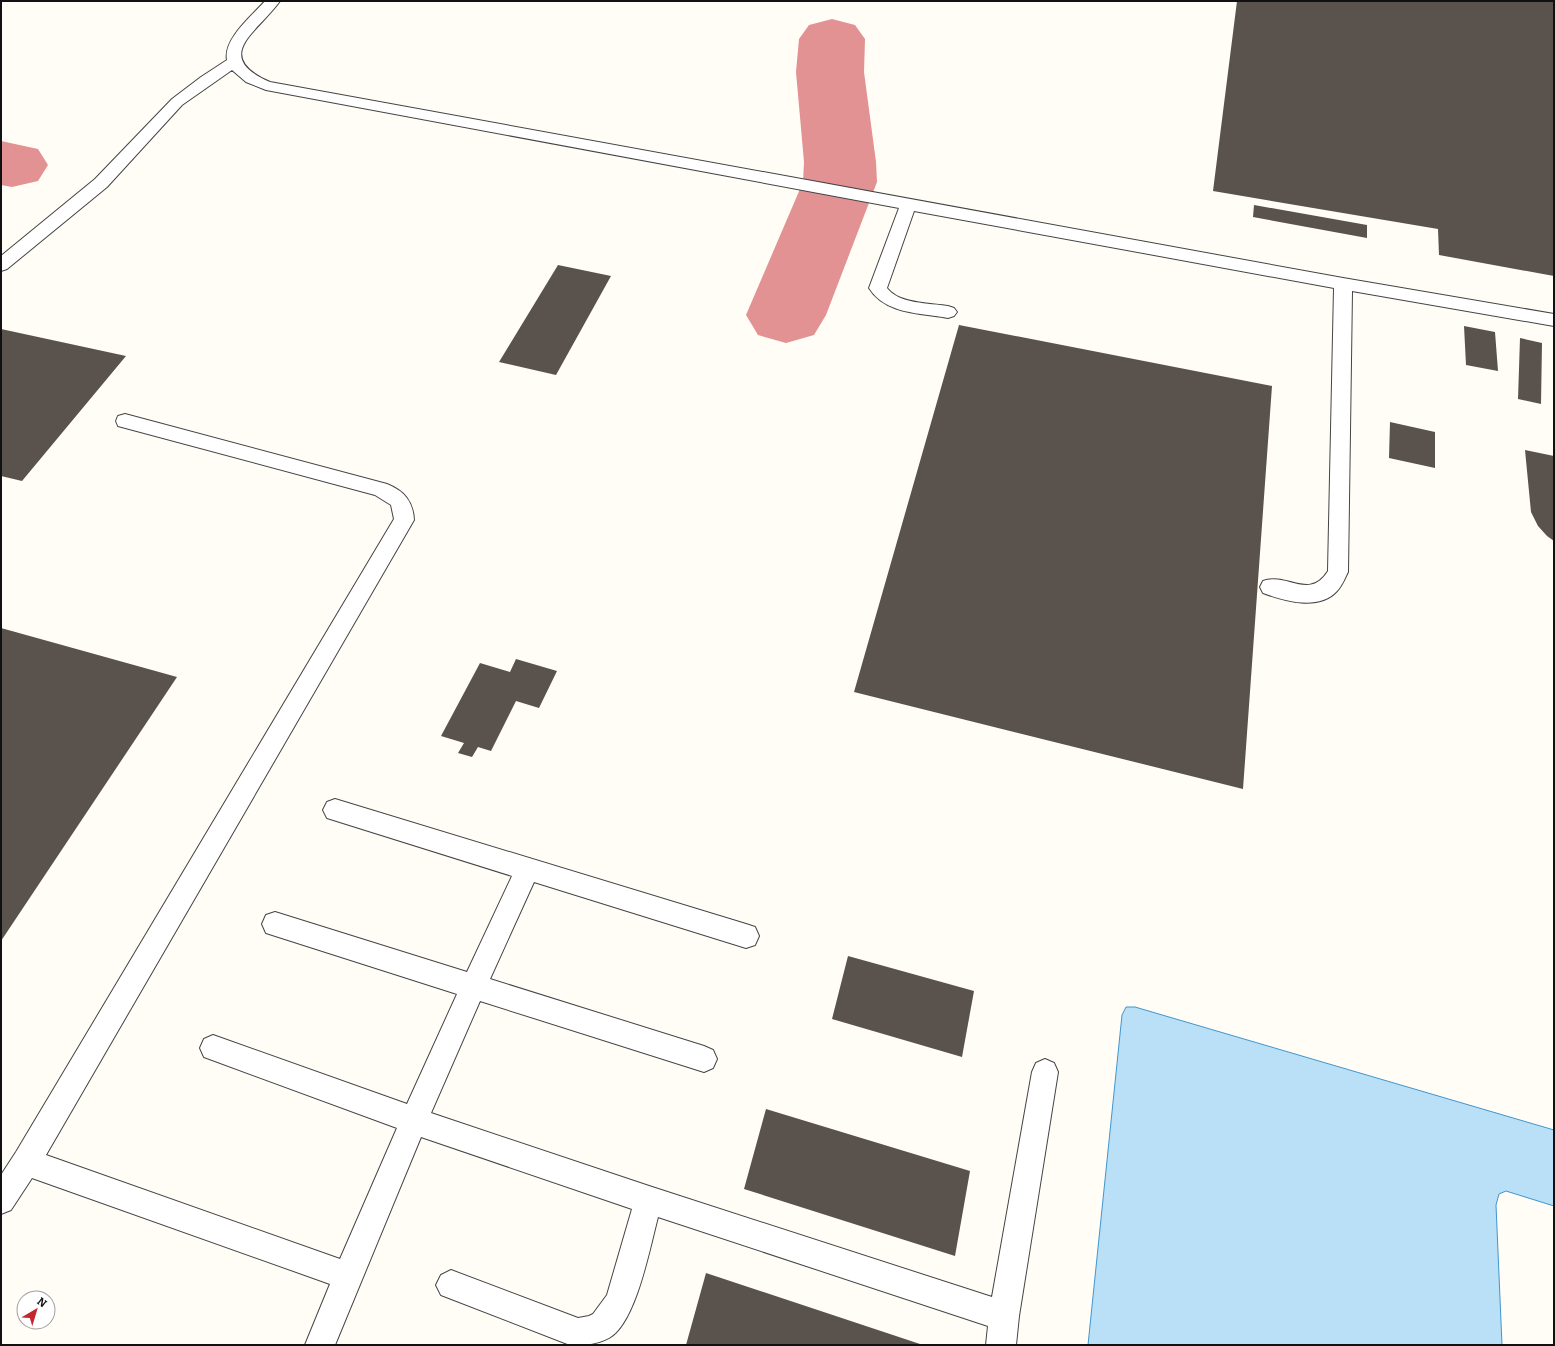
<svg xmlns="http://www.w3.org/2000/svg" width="1555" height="1346" viewBox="0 0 1555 1346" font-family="Bitter,serif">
	<rect width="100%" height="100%" fill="#fffdf5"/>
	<path fill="#b9e0f7" stroke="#3f96cf" d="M1126 1007H1135L1554 1130V1206L1506 1191 1499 1194 1496 1205 1502 1345H1088L1122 1015Z"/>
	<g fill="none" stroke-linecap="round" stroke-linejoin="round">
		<path fill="#e29292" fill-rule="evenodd" d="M832 19 855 25 865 39 864 72 876 162 877 182 826 315 814 335 786 343 758 335 746 315 803 182 804 162 796 72 799 39 809 25Z
			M1 141 38 149 48 165 38 181 12 187 1 185Z"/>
	</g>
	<path fill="#5a524d" d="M1237 1H1554V276L1439 255 1438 229 1213 191Z
		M1254 205 1367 225V238L1253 217Z
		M558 265 611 276 556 375 499 362Z
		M959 325 1272 386 1243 789 854 692Z
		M1464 326 1495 332 1498 371 1466 365Z
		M1 329 126 356 22 481 1 476Z
		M1520 338 1542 343 1541 404 1518 399Z
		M1390 422 1435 432V468L1389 458Z
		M1525 450 1554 456V541L1547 536 1538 526 1531 512Z
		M1 628 177 677 1 941Z
		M516 659 557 671 539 708 516 701 491 751 478 747 472 757 458 753 464 743 441 736 480 663 510 672Z
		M848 956 974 991 962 1057 832 1019Z
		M766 1109 970 1171 955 1256 744 1189Z
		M706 1273 923 1345H686Z"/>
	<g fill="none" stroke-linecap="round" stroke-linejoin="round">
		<g stroke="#444" stroke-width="2">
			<path id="minor" d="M265 1H280C259 31 210 56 270 82L1343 278 1554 314V326L1352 291 1348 572C1345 578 1342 586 1337 591 1319 611 1285 601 1263 593L1260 587 1263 581C1288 572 1309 601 1328 571L1334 288 914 211 887 288C899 304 929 303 948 306L954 308 957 312 954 316 948 318C920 313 885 314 869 288L899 208 266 90 246 82 232 70 182 105 107 187 7 269 1 271V256L95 179 172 99 201 77 227 60C223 39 252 16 265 1Z
				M125 414 387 484C404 491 413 501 414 520L46 1155 340 1259 397 1128 204 1057 200 1048 204 1039 213 1035 407 1104 457 994 266 933 262 924 266 915 275 912 467 972 512 876 327 818 323 810 327 802 335 799 746 924 755 927 759 936 755 945 746 948 534 882 490 979 704 1046 713 1050 717 1059 713 1068 704 1072 480 1001 431 1113 649 1186 992 1297 1032 1072 1036 1063 1045 1059 1054 1063 1058 1072 1019 1316 1016 1345H986L988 1326 658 1217C650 1247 636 1323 609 1338 596 1345 584 1345 570 1345L441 1295 436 1285 441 1275 451 1270 578 1318 589 1316 593 1314 607 1295 632 1209 421 1137 335 1345H305L330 1284 32 1178 11 1210 1 1214V1175L16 1152 394 519 391 505 375 495 118 426 116 421 118 416Z"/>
		</g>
		<use href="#minor" fill="#fff" fill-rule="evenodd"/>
	</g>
	<rect width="1555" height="1346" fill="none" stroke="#111111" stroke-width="4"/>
	<g transform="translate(36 1310) rotate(38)"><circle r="19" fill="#ffffff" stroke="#a0a0a0"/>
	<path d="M0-3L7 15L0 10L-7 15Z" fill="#c4262e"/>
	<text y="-6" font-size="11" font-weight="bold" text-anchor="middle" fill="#111111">N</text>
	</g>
</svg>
